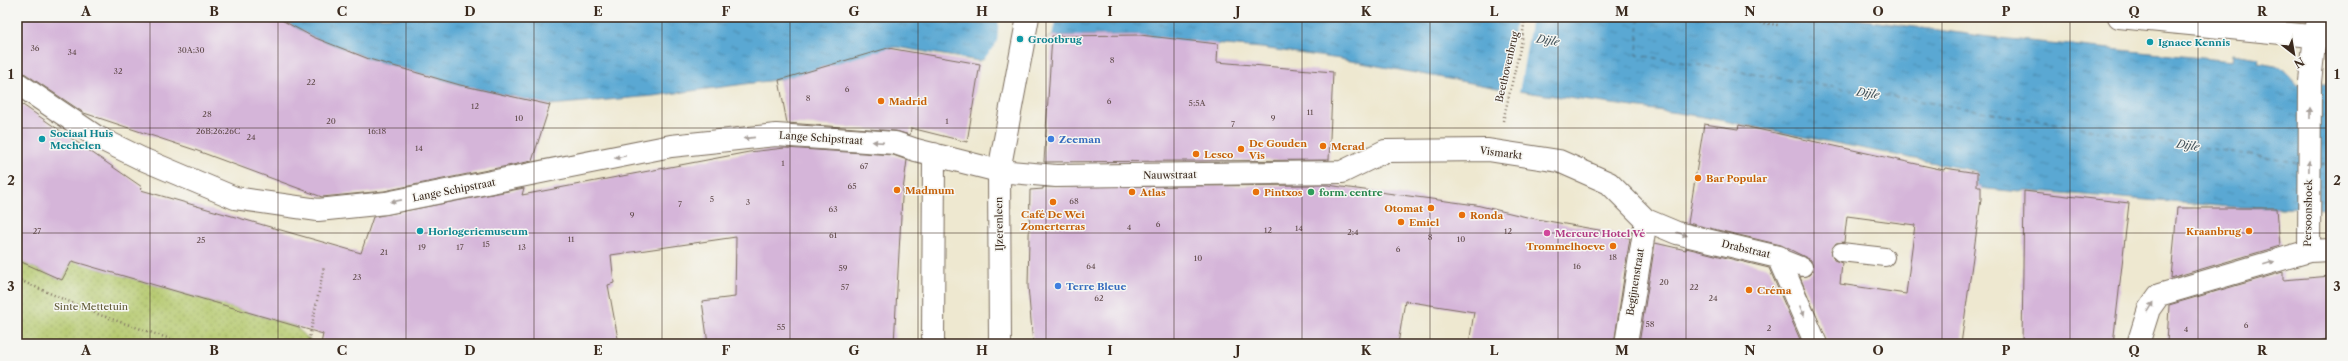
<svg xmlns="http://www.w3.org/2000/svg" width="2348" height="361" viewBox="0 0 2348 361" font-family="'Libre Caslon Text',serif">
	<defs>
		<pattern id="green-dots" width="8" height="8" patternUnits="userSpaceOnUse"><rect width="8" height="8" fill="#b4c86c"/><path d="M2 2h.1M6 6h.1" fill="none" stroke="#94a358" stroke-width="1.8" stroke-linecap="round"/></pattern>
		<pattern id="water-ripples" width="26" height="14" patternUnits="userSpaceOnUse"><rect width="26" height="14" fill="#5aa8d3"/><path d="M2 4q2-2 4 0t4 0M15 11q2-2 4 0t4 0" fill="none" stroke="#4c89ab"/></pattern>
	</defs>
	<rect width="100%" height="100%" fill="#f6f6f2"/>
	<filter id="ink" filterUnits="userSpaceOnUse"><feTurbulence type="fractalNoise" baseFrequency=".025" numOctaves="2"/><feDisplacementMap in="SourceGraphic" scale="8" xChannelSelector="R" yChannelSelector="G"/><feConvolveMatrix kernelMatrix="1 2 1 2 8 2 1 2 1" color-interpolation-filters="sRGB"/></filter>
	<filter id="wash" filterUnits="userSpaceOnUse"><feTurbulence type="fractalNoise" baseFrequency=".012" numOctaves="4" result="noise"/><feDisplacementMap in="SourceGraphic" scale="16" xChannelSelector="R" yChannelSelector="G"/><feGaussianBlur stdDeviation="0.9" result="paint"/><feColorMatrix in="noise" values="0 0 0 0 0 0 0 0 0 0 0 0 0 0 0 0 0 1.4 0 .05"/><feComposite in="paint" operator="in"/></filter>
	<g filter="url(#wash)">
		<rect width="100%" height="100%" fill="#eee8d0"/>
		<path fill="url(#green-dots)" stroke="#787945" d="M75 254 93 267 295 326 314 344H17V260L62 280Z"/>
		<path fill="url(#water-ripples)" stroke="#4a6978" d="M276 17H1841L1989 37 2232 61 2233 54 2259 58 2258 63 2281 67 2297 84H2331V209L2231 207 2025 190 2020 192 1977 188 1976 171 1699 116 1503 89 1340 59 1262 48 1176 41 1140 35 1052 36 979 61 896 47 783 79 653 96 550 105 460 85 369 59 313 37Z"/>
		<path fill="#eee8d0" d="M999 17H1056L1052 36 981 63 997 42Z
			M1517 17H1532L1519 93 1500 90Z"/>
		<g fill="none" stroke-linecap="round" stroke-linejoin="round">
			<path stroke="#46565d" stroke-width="1" stroke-dasharray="5 4" stroke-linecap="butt" d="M1639 17 1637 55 2299 163
				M2320 164 2331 162"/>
		</g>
		<g id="blocks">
			<path fill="#d5b5d9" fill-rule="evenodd" d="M17 17H276L313 37 369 59 460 85 550 105 532 161 384 191 322 197 195 150 84 113 24 73 17 71Z
				M1140 35 1218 44 1217 62 1333 72 1329 160 1044 162 1052 36Z
				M888 48 980 64 967 142 911 128 910 135 896 131 787 123 779 80Z
				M17 101 142 187 141 190 361 253 373 217 524 188 522 195 749 152 785 148 893 155 907 160 902 198 894 344H708L702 301 735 297 736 237 611 255 614 283 608 285 619 344H321L323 334 72 261 62 280 17 260Z
				M1704 124 1738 129 1739 125 1944 170 1945 168 1977 173V186H1981V199L1961 344H1828L1800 277 1809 275 1813 271 1811 260 1781 245 1688 223ZM1847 216 1915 225 1906 294 1840 284 1842 263 1834 260 1831 251 1836 243 1844 242Z
				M1327 185 1476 205 1531 218 1610 232 1630 238 1614 344H1469L1474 312 1405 301 1398 344H1033L1028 286 1030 190 1043 189V187Z
				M2024 191 2129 203 2113 344H2022Z
				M2177 208H2277L2280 246 2171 278Z
				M1655 243 1686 250V248L1769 268 1802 344H1639Z
				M2283 272V280L2331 276V338L2308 344H2167L2169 305Z"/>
		</g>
	</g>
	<g filter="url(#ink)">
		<use href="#blocks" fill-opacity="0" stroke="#7a6c5c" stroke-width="1"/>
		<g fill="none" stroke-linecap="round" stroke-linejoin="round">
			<g stroke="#7a6c5c" stroke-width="20">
				<path id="service" d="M1841 252 1885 257
					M1778 257 1803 267"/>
			</g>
			<g stroke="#7a6c5c" stroke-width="24">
				<path id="minor" d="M2119 17 2331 38
					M17 83 97 137 140 158 235 198 318 210 386 203 671 146 776 135 895 143 916 150 999 171 1056 176 1342 172 1385 151 1488 150 1559 161 1609 183 1646 220 1677 233 1778 257 1816 344
					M2309 251 2310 82 2317 17
					M933 344 934 154
					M1000 344 999 171 1028 17
					M1626 344 1646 220
					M2138 344 2149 309 2159 295 2309 251 2331 250"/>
			</g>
			<path stroke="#7a6c5c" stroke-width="2.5" stroke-dasharray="1 3" stroke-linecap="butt" d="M1721 17 1778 25
				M1503 121 1522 40 1525 17
				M17 279 100 315 185 344
				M308 344 324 267"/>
			<use href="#service" stroke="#fff" stroke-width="18"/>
			<use href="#minor" stroke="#fff" stroke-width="22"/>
		</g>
		<defs><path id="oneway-solid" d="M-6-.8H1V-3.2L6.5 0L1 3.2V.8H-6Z"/></defs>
		<g fill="#a79f9a">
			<use href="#oneway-solid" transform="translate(2310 113) rotate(-90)"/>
			<use href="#oneway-solid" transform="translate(749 138) rotate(174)"/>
			<use href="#oneway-solid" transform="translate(878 142) rotate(-176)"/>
			<use href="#oneway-solid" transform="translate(620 157) rotate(168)"/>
			<use href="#oneway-solid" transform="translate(2309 166) rotate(-89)"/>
			<use href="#oneway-solid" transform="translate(396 201) rotate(169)"/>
			<use href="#oneway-solid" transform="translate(1682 234) rotate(18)"/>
			<use href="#oneway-solid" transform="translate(2269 263) rotate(-16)"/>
			<use href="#oneway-solid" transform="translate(2150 307) rotate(-58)"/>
			<use href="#oneway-solid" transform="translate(1802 311) rotate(67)"/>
		</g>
	</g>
	<path fill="none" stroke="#3b2a1e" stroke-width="1" stroke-opacity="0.55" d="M150 17V344M278 17V344M406 17V344M534 17V344M662 17V344M790 17V344M918 17V344M1046 17V344M1174 17V344M1302 17V344M1430 17V344M1558 17V344M1686 17V344M1814 17V344M1942 17V344M2070 17V344M2198 17V344M17 128H2331M17 233H2331"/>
	<g fill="#0f9aa8" stroke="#f6f6f2" stroke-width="1.5">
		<circle cx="1020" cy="39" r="4"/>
		<circle cx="2150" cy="42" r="4"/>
		<circle cx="42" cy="139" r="4"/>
		<circle cx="420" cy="231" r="4"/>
	</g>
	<g fill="#e8710a" stroke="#f6f6f2" stroke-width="1.5">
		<circle cx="881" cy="101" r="4"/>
		<circle cx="1323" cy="146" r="4"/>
		<circle cx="1241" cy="149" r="4"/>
		<circle cx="1196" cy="154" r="4"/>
		<circle cx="1698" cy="178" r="4"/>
		<circle cx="897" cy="190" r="4"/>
		<circle cx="1132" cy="192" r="4"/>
		<circle cx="1256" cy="192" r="4"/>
		<circle cx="1053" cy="202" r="4"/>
		<circle cx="1431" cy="208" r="4"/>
		<circle cx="1462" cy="215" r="4"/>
		<circle cx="1401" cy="222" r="4"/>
		<circle cx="2249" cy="231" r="4"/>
		<circle cx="1613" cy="246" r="4"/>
		<circle cx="1749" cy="290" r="4"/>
	</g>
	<g fill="#3f7fe0" stroke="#f6f6f2" stroke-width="1.5">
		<circle cx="1051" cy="139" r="4"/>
		<circle cx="1058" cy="286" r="4"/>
	</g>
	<circle fill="#2e9e5b" stroke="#f6f6f2" stroke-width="1.5" cx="1311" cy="192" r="4"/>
	<circle fill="#d1479c" stroke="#f6f6f2" stroke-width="1.5" cx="1547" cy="233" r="4"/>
	<g text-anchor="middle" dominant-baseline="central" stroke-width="3" stroke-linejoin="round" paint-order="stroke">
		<g font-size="8" fill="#624d4d">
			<text x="35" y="48">36</text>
			<text x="191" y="50">30A;30</text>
			<text x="72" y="52">34</text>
			<text x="1112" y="60">8</text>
			<text x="118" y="71">32</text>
			<text x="311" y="82">22</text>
			<text x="847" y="89">6</text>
			<text x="808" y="98">8</text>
			<text x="1109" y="101">6</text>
			<text x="1197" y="103">5;5A</text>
			<text x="475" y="106">12</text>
			<text x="1310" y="112">11</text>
			<text x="207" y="114">28</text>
			<text x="519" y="118">10</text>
			<text x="1273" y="118">9</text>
			<text x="331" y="121">20</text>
			<text x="947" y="121">1</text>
			<text x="1233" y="124">7</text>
			<text x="218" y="131">26B;26;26C</text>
			<text x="377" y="131">16;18</text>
			<text x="251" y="137">24</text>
			<text x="419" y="148">14</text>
			<text x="783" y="163">1</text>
			<text x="864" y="166">67</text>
			<text x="852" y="186">65</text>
			<text x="712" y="199">5</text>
			<text x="1074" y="201">68</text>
			<text x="748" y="202">3</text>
			<text x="680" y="204">7</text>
			<text x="833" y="209">63</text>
			<text x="632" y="215">9</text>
			<text x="1158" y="224">6</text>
			<text x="1129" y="227">4</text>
			<text x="1299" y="228">14</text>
			<text x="1268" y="230">12</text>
			<text x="37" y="231">27</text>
			<text x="1508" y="231">12</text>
			<text x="1353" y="232">2;4</text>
			<text x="833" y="235">61</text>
			<text x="1430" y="237">8</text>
			<text x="571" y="239">11</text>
			<text x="1461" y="239">10</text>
			<text x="201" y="240">25</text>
			<text x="486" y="244">15</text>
			<text x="422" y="247">19</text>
			<text x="460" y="247">17</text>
			<text x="522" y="247">13</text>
			<text x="1398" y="249">6</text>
			<text x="384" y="252">21</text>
			<text x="1613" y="257">18</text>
			<text x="1198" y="258">10</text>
			<text x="1091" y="266">64</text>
			<text x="1577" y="266">16</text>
			<text x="843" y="268">59</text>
			<text x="357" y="277">23</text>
			<text x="1664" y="282">20</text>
			<text x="845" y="287">57</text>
			<text x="1694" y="287">22</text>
			<text x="1099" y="298">62</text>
			<text x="1713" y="298">24</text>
			<text x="1650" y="324">58</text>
			<text x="2246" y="325">6</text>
			<text x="781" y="327">55</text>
			<text x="1769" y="328">2</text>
			<text x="2186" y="329">4</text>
		</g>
		<g font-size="10" font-weight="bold" fill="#0d838f" stroke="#f6f6f2" text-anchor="start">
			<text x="1028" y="39">Grootbrug</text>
			<text x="2158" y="42">Ignace Kennis</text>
			<text x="50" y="133">Sociaal Huis<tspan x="50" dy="12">Mechelen</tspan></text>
			<text x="428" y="231">Horlogeriemuseum</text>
		</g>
		<g font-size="10" fill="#3b2a1e" stroke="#f6f6f2">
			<text transform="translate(1507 67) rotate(-77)">Beethovenbrug</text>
			<text transform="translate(821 138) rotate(4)">Lange Schipstraat</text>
			<text transform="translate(1501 153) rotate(7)">Vismarkt</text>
			<text transform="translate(1170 175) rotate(-1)">Nauwstraat</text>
			<text transform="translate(454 190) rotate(-11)">Lange Schipstraat</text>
			<text transform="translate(2308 213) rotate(-89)">Persoonshoek</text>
			<text transform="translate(999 224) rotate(-91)">IJzerenleen</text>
			<text transform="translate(1746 249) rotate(13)">Drabstraat</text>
			<text transform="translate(1635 282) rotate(-81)">Begijnenstraat</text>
		</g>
		<g font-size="10" font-weight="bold" fill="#c56008" stroke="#f6f6f2" text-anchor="start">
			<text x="889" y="101">Madrid</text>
			<text x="1249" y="143">De Gouden<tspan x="1249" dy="12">Vis</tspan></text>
			<text x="1331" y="146">Merad</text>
			<text x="1204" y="154">Lesco</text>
			<text x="1706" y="178">Bar Popular</text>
			<text x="905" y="190">Madmum</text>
			<text x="1140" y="192">Atlas</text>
			<text x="1264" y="192">Pintxos</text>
			<text x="1423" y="208" text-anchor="end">Otomat</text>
			<text x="1053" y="214" text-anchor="middle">Café De Wei<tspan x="1053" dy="12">Zomerterras</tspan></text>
			<text x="1470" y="215">Ronda</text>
			<text x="1409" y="222">Emiel</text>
			<text x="2241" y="231" text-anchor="end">Kraanbrug</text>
			<text x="1605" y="246" text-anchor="end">Trommelhoeve</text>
			<text x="1757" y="290">Créma</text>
		</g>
		<g font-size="10" font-weight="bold" fill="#366cbe" stroke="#f6f6f2" text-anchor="start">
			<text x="1059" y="139">Zeeman</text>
			<text x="1066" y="286">Terre Bleue</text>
		</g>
		<g font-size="10" font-weight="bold" fill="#27864d" stroke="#f6f6f2" text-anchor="start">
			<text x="1319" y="192">form. centre</text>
		</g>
		<g font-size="10" font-weight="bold" fill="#b23c85" stroke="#f6f6f2" text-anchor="start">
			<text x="1555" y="233">Mercure Hotel Vé</text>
		</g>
		<g font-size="10" fill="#5f5935" stroke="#f6f6f2">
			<text x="91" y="306">Sinte Mettetuin</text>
		</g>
		<g font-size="11" font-style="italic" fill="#46565d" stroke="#f6f6f2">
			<text transform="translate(1548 40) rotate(9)">Dijle</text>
			<text transform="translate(1868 93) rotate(9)">Dijle</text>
			<text transform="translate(2188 145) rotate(9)">Dijle</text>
		</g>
	</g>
	<rect width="2348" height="361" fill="none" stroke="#f6f6f2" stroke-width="44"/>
	<g transform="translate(2294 54) rotate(149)" stroke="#f6f6f2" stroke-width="3" paint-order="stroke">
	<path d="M0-3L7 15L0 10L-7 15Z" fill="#3b2a1e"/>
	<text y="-6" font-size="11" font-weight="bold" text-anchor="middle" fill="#3b2a1e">N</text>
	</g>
	<rect x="22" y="22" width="2304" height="317" fill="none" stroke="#3b2a1e" stroke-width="1.5"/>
	<g font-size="13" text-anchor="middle" font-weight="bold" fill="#3b2a1e">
		<text x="86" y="16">A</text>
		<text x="214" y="16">B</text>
		<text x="342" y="16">C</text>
		<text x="470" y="16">D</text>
		<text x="598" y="16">E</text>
		<text x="726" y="16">F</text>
		<text x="854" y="16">G</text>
		<text x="982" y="16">H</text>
		<text x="1110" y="16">I</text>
		<text x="1238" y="16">J</text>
		<text x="1366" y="16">K</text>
		<text x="1494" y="16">L</text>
		<text x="1622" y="16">M</text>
		<text x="1750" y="16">N</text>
		<text x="1878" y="16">O</text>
		<text x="2006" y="16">P</text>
		<text x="2134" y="16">Q</text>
		<text x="2262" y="16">R</text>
		<text x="11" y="79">1</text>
		<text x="2337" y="79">1</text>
		<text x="11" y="185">2</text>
		<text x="2337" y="185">2</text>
		<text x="11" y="291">3</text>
		<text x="2337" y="291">3</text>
		<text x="86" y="355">A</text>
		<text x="214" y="355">B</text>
		<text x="342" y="355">C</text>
		<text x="470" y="355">D</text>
		<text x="598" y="355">E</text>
		<text x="726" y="355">F</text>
		<text x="854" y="355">G</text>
		<text x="982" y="355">H</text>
		<text x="1110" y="355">I</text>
		<text x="1238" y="355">J</text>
		<text x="1366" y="355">K</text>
		<text x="1494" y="355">L</text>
		<text x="1622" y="355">M</text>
		<text x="1750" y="355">N</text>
		<text x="1878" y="355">O</text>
		<text x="2006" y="355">P</text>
		<text x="2134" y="355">Q</text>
		<text x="2262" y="355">R</text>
	</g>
</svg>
